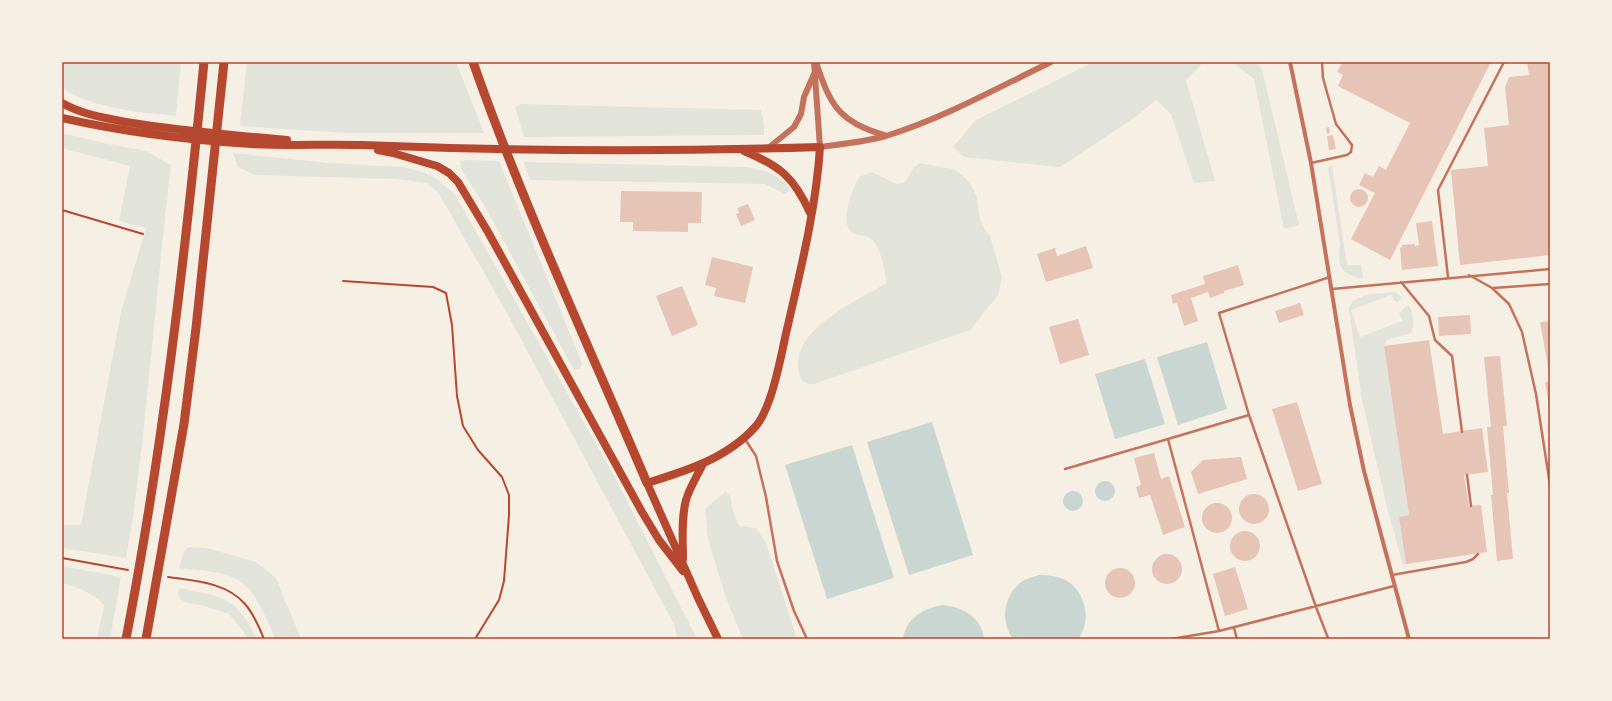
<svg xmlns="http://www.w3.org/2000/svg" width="1612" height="701" viewBox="0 0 1612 701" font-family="Figtree,sans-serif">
	<rect width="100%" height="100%" fill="#f6efe4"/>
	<path fill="#e2e4dc" d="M62 62H181L176 116C140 112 92 109 62 88Z
		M247 62H456L484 133H346L240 126Z
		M1094 62H1204L1186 80 1215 181 1194 183 1171 114 1156 100 1134 118 1060 167 964 157 953 147 976 120Z
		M1232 62H1255L1262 69 1299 225 1284 229 1254 79Z
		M521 104 761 110 764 124V135L524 137 515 106Z
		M62 133 103 143 146 151 171 165C162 238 156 312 148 386 142 443 137 501 126 558L62 548V525H81L121 312 146 228 119 221 130 166 62 148Z
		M233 153 330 163 403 167 425 173 435 178 454 193 617 481 697 639H677L675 626 503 306 439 194 427 183 396 179 255 175 238 167Z
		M468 160 499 161 582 363 580 369 574 370 483 203 461 169 460 161Z
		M524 162 746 167C763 170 781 174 790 190L785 194 765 184 530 180Z
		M919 163 953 169 962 175 970 183 977 197 979 216 985 230 990 236 1002 277 998 295 970 330 814 384C805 384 801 383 799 373 789 329 857 302 886 283 886 272 880 244 870 238 865 235 859 236 855 234 836 225 853 190 859 177L872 172 892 182 898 184 905 182 913 169Z
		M1332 165 1347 265H1361L1363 278C1340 275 1337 265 1340 244L1328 168Z
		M1394 292 1401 296V299L1397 302 1394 300 1391 295 1351 310 1360 337 1402 321 1399 314 1404 308 1408 305C1413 311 1415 326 1411 333L1387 340 1384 346 1409 515 1399 517 1406 564 1403 565 1388 511 1362 401 1349 310C1351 292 1381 294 1394 292Z
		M726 491 731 498 732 508 739 526 756 528 766 543 797 639H743L726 598 708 539 705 509Z
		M188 547 207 548 256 562 276 578 301 639H276C268 623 259 598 246 586 229 570 200 571 179 568L184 551Z
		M62 566 121 577 110 639H97L104 605C92 592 79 588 62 583Z
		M179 588C222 597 237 596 257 639H247L244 632 229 614 204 606 184 602 178 596Z"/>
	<path fill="#c9d6d2" d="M1207 342 1227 409 1178 425 1157 357Z
		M1145 359 1165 424 1115 439 1095 374Z
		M932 422 973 555 909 575 867 442Z
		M852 445 894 578 827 599 785 465Z
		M1095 491a10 10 0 1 1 20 0a10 10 0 1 1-20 0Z
		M1063 501a10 10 0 1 1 20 0a10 10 0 1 1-20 0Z
		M1039 575C1049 575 1058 576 1067 581 1086 592 1092 622 1078 639H1013C999 620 1004 593 1024 580 1028 578 1034 577 1039 575Z
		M943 605C962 607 982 617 984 639H903C906 618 924 608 943 605Z"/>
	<path fill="#e6c5b7" d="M1343 62H1491L1390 260 1351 239 1375 193 1359 185 1365 173 1373 177 1379 166 1386 170 1410 123 1338 86 1343 75 1337 72Z
		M1527 62H1550V255L1460 265 1451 170 1488 166 1484 128 1509 125 1505 87 1509 77 1529 75Z
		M1329 127 1330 133 1327 134 1326 128Z
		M1333 135 1336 149 1329 150 1327 136Z
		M1350 198a9 9 0 1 1 18 0a9 9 0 1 1-18 0Z
		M621 191 702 192 701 223H688V232L633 231V222H620Z
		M748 204 755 220 741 226 736 214 739 213 737 208Z
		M1432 221 1438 266 1402 270 1400 248 1402 247V245L1415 244V246L1419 245 1416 223Z
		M1086 246 1093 268 1046 282 1037 254 1055 248 1057 256Z
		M712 257 753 267 745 303 714 296 716 288 705 285Z
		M1238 265 1244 285 1224 291V293L1210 298 1208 292 1191 298 1198 321 1184 326 1177 303 1173 304 1171 295 1205 284 1203 276Z
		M682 286 698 325 672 336 656 296Z
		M1300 303 1304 315 1279 323 1275 311Z
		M1470 315 1471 334 1439 336 1438 317Z
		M1078 319 1089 355 1060 364 1049 327Z
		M1550 321V372H1549L1540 322Z
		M1429 340 1443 434 1482 428 1488 472 1464 475 1469 506 1481 505 1487 552 1406 564 1399 517 1409 515 1384 346Z
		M1500 356 1507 426H1503L1509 493H1507L1513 559 1497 561 1491 495H1493L1487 427H1491L1484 357Z
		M1550 381V405H1549L1545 382Z
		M1297 402 1322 484 1298 491 1272 409Z
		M1154 453 1161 479 1169 476 1185 527 1163 535 1150 495 1139 498 1136 487 1141 485 1134 458Z
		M1241 457 1247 479 1198 494 1191 472 1203 460Z
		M1239 509a15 15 0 1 1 30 0a15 15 0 1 1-30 0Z
		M1202 518a15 15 0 1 1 30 0a15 15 0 1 1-30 0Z
		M1230 546a15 15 0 1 1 30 0a15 15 0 1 1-30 0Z
		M1152 569a15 15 0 1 1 30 0a15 15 0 1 1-30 0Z
		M1235 567 1248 609 1225 616 1213 574Z
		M1105 583a15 15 0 1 1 30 0a15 15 0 1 1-30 0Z"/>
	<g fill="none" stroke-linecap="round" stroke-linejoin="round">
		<path stroke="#b5482f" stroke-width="2" d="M62 210 143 234
			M343 281 433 287 446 293 452 325 457 396 463 426 478 450 502 477 509 495V515L504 581 499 600 475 639
			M62 558 128 570
			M168 577C194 581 226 582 245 604 254 614 259 627 264 639"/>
		<path stroke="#c5725c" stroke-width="2.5" d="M1311 163 1347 155 1351 152 1352 145 1336 124 1323 78 1322 62
			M1469 275 1492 288 1509 304 1522 332 1536 394 1550 485
			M1448 277 1438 190 1504 62
			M1401 282 1429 316 1435 340 1452 356 1462 432
			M1493 288 1550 284
			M1332 289 1550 269
			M1249 415 1219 313 1330 277
			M745 439 756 456 766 497 777 561 794 611 807 639
			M1168 439 1249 415 1316 607 1328 638
			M1065 469 1168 439 1219 631
			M1467 475 1471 506
			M1392 575 1466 562 1473 559 1478 554
			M1234 628 1237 639
			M1171 639 1219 631 1394 586"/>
		<path stroke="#c5725c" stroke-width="4" d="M1290 62 1311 163 1350 405 1364 471 1409 639"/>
		<path stroke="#c5725c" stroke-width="6" d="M814 62 820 147C842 144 864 142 886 136 944 118 997 88 1051 62
			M816 62C830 105 839 122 884 135
			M767 149 794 127 801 114 804 97 814 74"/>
		<path stroke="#b5482f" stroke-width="8" d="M62 103C81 114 104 118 126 122 179 131 233 135 287 140
			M62 118C124 132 187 140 251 144 288 146 325 144 362 145 514 151 667 152 820 147 816 211 799 276 785 338 780 362 771 408 756 426 728 458 686 471 647 483L698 598 718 639
			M378 150 393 153 437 166 449 173 458 182 488 232 642 512 659 540 683 571
			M744 151C780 166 794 177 810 213
			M683 559C683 540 681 519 686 500 690 487 697 476 703 464"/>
		<path stroke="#b5482f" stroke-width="9" d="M473 62C523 205 588 344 647 483
			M126 639C163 448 185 255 204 62
			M146 639 184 424 196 328 224 62"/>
	</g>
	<rect width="1612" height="701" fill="none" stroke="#f6efe4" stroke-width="126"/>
	<rect x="63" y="63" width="1486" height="575" fill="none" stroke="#b5482f" stroke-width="1.5"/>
</svg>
